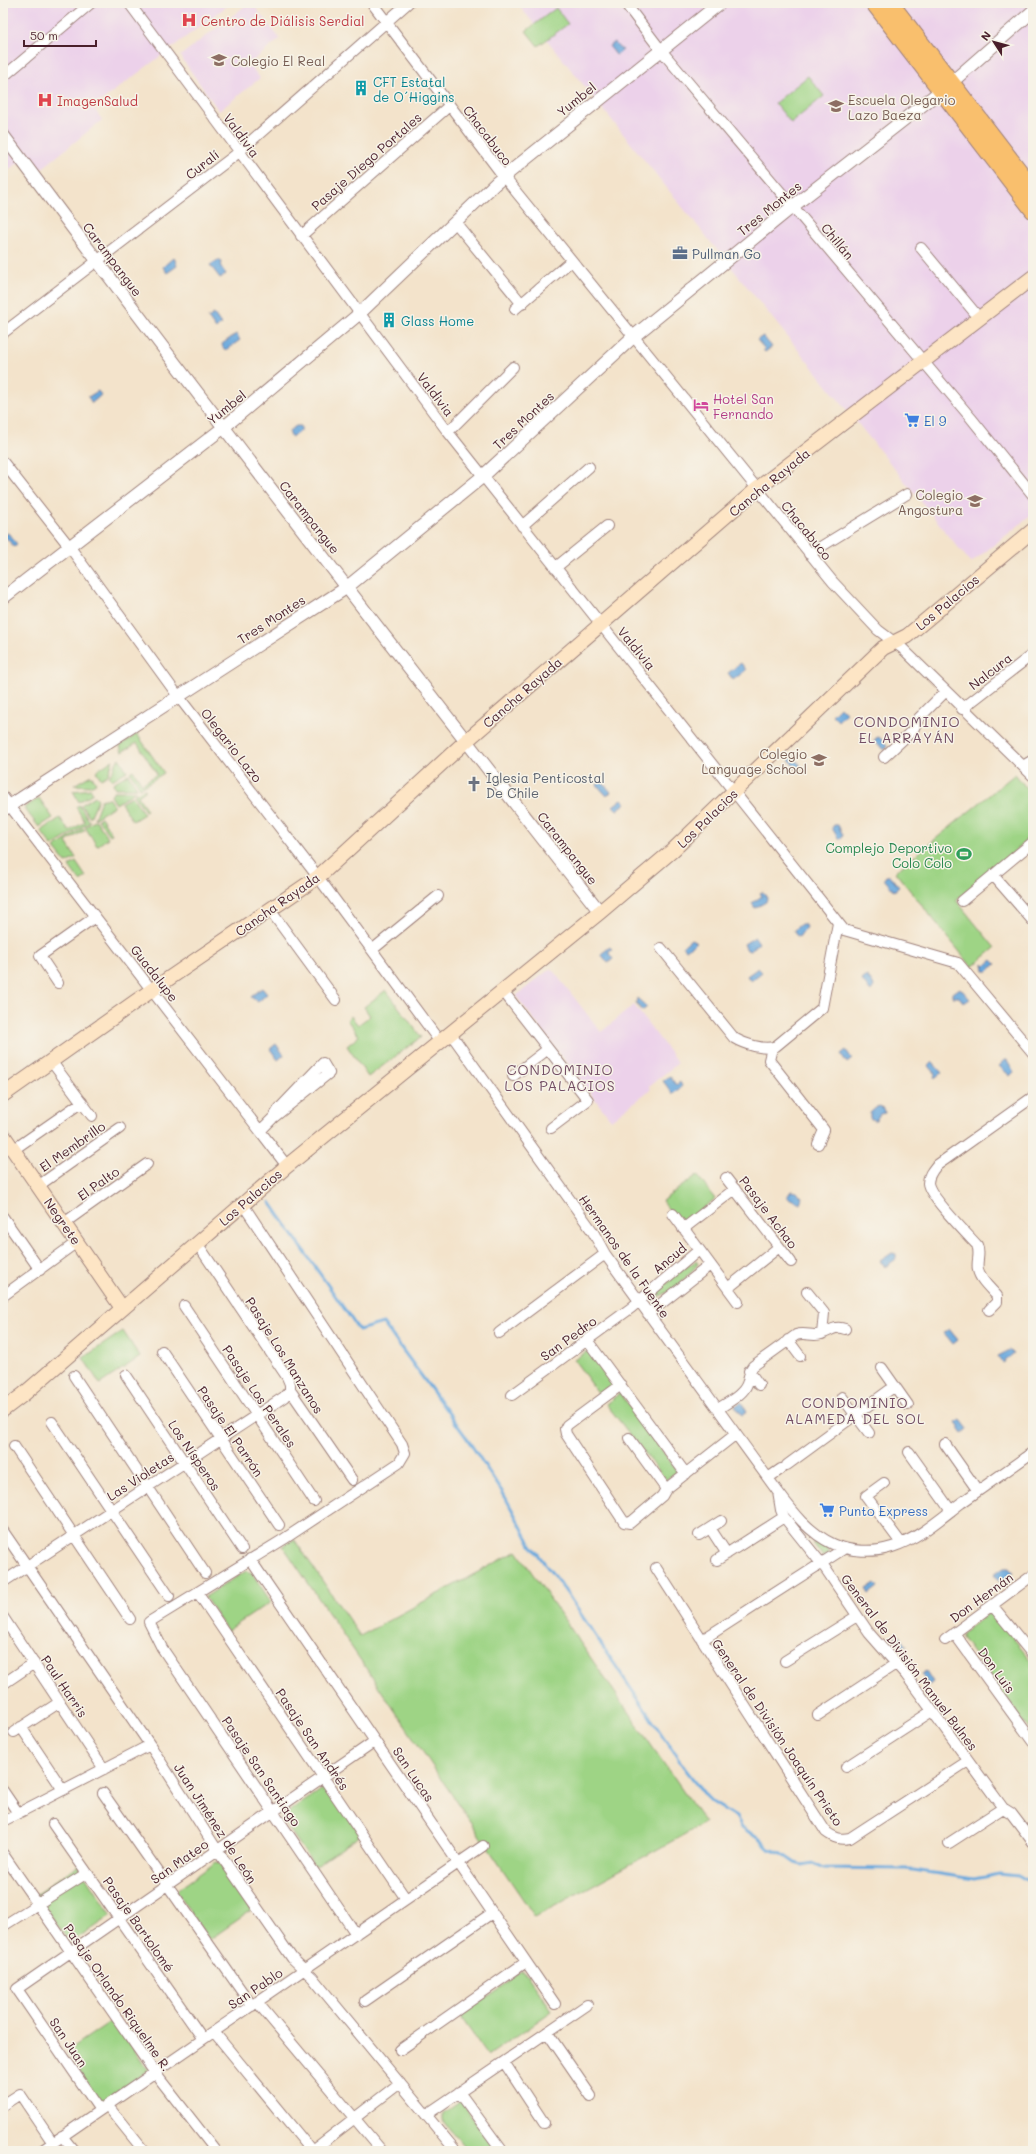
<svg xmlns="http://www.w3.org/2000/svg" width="1036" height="2154" viewBox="0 0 1036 2154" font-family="Mali,sans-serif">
	<rect width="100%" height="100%" fill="#f7f3e8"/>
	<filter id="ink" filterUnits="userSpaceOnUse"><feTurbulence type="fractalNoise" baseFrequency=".025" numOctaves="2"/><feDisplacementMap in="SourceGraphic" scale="8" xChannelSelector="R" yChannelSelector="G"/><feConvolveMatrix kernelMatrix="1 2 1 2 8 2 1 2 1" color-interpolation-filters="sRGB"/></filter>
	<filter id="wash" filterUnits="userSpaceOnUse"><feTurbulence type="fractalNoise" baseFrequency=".012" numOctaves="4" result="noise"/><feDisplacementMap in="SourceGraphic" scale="16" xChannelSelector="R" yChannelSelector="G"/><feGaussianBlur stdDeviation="0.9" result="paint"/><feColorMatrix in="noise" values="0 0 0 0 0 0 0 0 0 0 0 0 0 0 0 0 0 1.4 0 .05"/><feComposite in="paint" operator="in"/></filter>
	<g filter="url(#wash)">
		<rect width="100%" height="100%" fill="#f3e3cb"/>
		<path fill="#ecd1ea" d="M3 3H231L93 107 102 120 40 170 29 155 3 174Z
			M249 3H252L280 39 249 64 260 78 219 111 180 56Z
			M517 3H1033V514L971 563Z
			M551 968 601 1032 634 1005 678 1063 649 1086 651 1089 611 1120 516 996Z"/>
		<path fill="#9ed485" stroke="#747a58" d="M556 8 568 24 538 46 526 31Z
			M808 76 824 96 791 123 775 103Z
			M137 734 164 773 140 788 130 772 133 770 142 784 157 774 137 743 122 752 120 746Z
			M119 758 127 771 112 780 109 777Z
			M113 760 108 775 101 779 96 771Z
			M128 774 137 788H115L113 783Z
			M1015 774 1033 796V836L956 900 995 948 972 967 895 872Z
			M91 775 96 783 90 786 74 785Z
			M91 789 93 793 79 802 73 791Z
			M144 789 146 790 138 796 147 810 145 811 134 795Z
			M114 791H136L116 804 111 796Z
			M95 796 98 799 90 818 81 805Z
			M132 796 144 814 133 821 121 803Z
			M39 798 53 818 39 827 24 808Z
			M108 798 114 806 94 819 101 800Z
			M79 805 90 822 52 846 41 831 60 818 69 831 85 822 76 807Z
			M101 817 112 834 109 835 98 819Z
			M96 820 108 838 97 846 85 827Z
			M83 828 85 830 66 842 76 858 66 863 54 848Z
			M76 862 86 877 80 881 69 866Z
			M386 990 421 1037 368 1077 347 1046 359 1036 347 1020 351 1016 358 1025 370 1016 364 1007Z
			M697 1175 715 1199 685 1222 671 1212 662 1201Z
			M696 1261 698 1264C690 1273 679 1286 668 1292 663 1295 658 1296 653 1300L650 1299 681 1270Z
			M123 1331 140 1357 100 1384 83 1358Z
			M589 1350 613 1383 610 1389 607 1388 599 1394 574 1360Z
			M620 1393 677 1471 666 1480 606 1404Z
			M294 1539 360 1636 517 1551 705 1823 535 1917 283 1546Z
			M815 1541 828 1548 829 1554 823 1557 813 1543Z
			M246 1571 252 1573 271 1602 227 1631 205 1597Z
			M989 1613 994 1615 1033 1662V1735L962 1638V1633Z
			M327 1786 361 1835 315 1867 281 1817Z
			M216 1862 220 1863 252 1910 209 1940 176 1891Z
			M78 1865 111 1915 70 1943 35 1895Z
			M521 1971 527 1975 552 2011 488 2056 460 2016 510 1981 516 1974Z
			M114 2019 148 2070 105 2101 96 2096 66 2052Z
			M461 2101 497 2151H468L443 2121V2114Z"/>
		<path fill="#6aa9dd" stroke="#5a6484" d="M614 42 619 48 623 50 616 55 609 46Z
			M174 257 177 266 167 273 163 267Z
			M218 260 222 262 221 267 226 274 220 278 210 265Z
			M214 314 221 324 216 329 208 318Z
			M236 334 240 340 226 350 223 348 222 344Z
			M763 336 772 347 765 352 763 350 765 349 757 340Z
			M98 391 101 395 92 403 88 397Z
			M296 426H301V431L291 437 289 431Z
			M8 533 17 544 14 547 4 535Z
			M741 663 746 670 733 680 728 673Z
			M840 707 846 713 838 721 832 715Z
			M879 737 887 745 885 750 874 741 876 738Z
			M793 756 801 766 796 769 789 759Z
			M602 779 604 782 603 783 611 792 607 796 597 785Z
			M622 799 626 803 617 810 613 806Z
			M834 825H838L843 835 841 839 838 838 832 828Z
			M886 876H890L899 887 894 891 884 879Z
			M763 892 767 898 766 902 755 908 752 903 762 896 760 893Z
			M801 924H804L806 927 799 937 795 934 794 930Z
			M755 937 759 943 750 951 747 950 744 944Z
			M691 939 697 942 686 950 683 946Z
			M610 947 612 949 608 952 613 959 608 963 601 954Z
			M992 960 996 964 988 971H984L983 963 985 966Z
			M758 968 762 972 751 981 747 976Z
			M867 976 875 987 870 991 862 980Z
			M262 988 267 994 258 1002 251 997Z
			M960 988 970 999 964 1003 959 997H953V993Z
			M637 998 647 1007 642 1011 636 1003Z
			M276 1044 284 1055 278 1060 270 1049Z
			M846 1050 852 1059 847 1063 841 1054Z
			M1005 1060H1007L1014 1072 1010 1076 999 1066Z
			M932 1062 942 1073 936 1078 934 1077 935 1074 928 1066Z
			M670 1076 676 1085 680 1082 682 1086 673 1094 663 1081Z
			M878 1106 884 1108 885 1113 880 1114 876 1120H873L870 1118V1113Z
			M791 1191 797 1192 802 1197 800 1204 787 1197Z
			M892 1253 896 1254V1259L885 1267 880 1261Z
			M949 1329 958 1340 953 1344 944 1333Z
			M1010 1350 1014 1354 1003 1363 998 1356Z
			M741 1402 747 1412 742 1415 735 1406Z
			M961 1420 968 1429 963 1433 956 1423Z
			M1004 1567H1009L1013 1572 1000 1582 994 1574Z
			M875 1583 878 1587 869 1594 866 1589Z
			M899 1635 907 1646H904L903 1649 894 1638Z
			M926 1671 933 1682 929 1685 921 1674Z"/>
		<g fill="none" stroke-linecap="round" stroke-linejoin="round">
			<path stroke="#6aa9dd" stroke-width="3" d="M270 1202 359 1330 383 1323 466 1437 503 1493 531 1545 566 1592 683 1766 706 1796 712 1802 736 1817 742 1827 760 1840 769 1849 782 1854 795 1863 802 1865 814 1863 824 1868 906 1869 974 1879 999 1874 1018 1876 1033 1885"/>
		</g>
	</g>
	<g filter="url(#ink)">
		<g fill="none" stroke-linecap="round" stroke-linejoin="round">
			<g stroke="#9e817b" stroke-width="12">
				<path id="minor" d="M129 3 448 432 844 930 958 963 1033 1053
					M372 3 504 177 833 582 878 630 902 648 1033 776
					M625 3 660 49 971 418 1033 495
					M3 77 91 3
					M455 222 522 304
					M301 236 449 106
					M921 248 980 319
					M515 309 571 261
					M3 333 234 156 408 3
					M448 432 513 367
					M3 462 69 546 178 696 318 877 440 1042
					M522 526 589 467
					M809 554 907 494
					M555 568 607 526
					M962 709 1033 654
					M884 757 913 730 918 719 945 692
					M1023 766 1033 760
					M3 797 287 1166
					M993 875 1033 921
					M962 901 1033 842
					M270 910 336 1000
					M661 948 734 1038C744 1044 765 1051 776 1046L822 1008 838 923
					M372 950 438 896
					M58 983 40 956 95 917
					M503 991 588 1100 551 1128
					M451 1034 593 1232 605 1254 778 1492C793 1512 809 1533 833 1544 850 1552 874 1553 892 1547 918 1539 940 1519 961 1503 985 1486 1009 1469 1033 1452
					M772 1048 769 1060 824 1130 818 1144
					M51 1061 92 1116
					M513 1076 548 1049
					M260 1131 274 1117 329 1073 323 1063 279 1109 274 1117
					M13 1150 82 1102
					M726 1178 791 1262
					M38 1186 120 1128
					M242 1203 402 1444 405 1453 399 1463 284 1539 149 1622 162 1648 356 1934
					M673 1214 738 1302
					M3 1217 40 1270
					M64 1223 147 1164
					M683 1229 735 1189
					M197 1243 287 1377 290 1384V1390L352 1480
					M728 1288 779 1247
					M807 1292 824 1313 822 1334
					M3 1296 77 1242
					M184 1306 314 1501
					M989 1310 997 1302V1296C991 1289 980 1280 978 1270 976 1261 981 1254 977 1245 967 1234 929 1196 928 1183 928 1176 932 1171 936 1166L1033 1097
					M648 1314 710 1265
					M499 1333 605 1254
					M587 1340 686 1474
					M788 1340 800 1356
					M162 1351 279 1525
					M882 1368 908 1405
					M749 1371 759 1385
					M126 1375 242 1549
					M74 1376 205 1573
					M621 1385 567 1425 565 1429 566 1434 624 1522 630 1523 662 1496 666 1489 736 1434
					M512 1395 631 1308 699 1250
					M842 1397 869 1433
					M718 1409C728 1402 743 1395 747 1384 750 1377 748 1372 753 1366L796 1335C805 1332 813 1337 821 1334 831 1331 835 1325 845 1329
					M52 1422 169 1596
					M629 1438 666 1489
					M945 1444 978 1491
					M14 1446 130 1619
					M909 1452 951 1511
					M787 1465 895 1386
					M768 1478 781 1469
					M884 1483 866 1496 901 1543
					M778 1492 781 1510 784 1517 825 1568 869 1633 906 1675 1003 1808 1011 1813 1033 1842
					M710 1528 727 1554
					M3 1531 150 1745 217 1850 292 1958 312 1977 456 2151
					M699 1535 721 1521
					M250 1559 555 2004
					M717 1560 784 1517
					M656 1568 826 1832C834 1838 840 1840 850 1838L968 1761
					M3 1582 284 1397 290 1390
					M198 1593 406 1899
					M992 1605 1033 1655
					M3 1617 104 1769
					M954 1633 1033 1742
					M702 1640 845 1548
					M945 1640 1033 1575
					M785 1661 857 1616
					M3 1684 34 1663
					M818 1715 897 1663
					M21 1727 63 1790
					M14 1732 60 1702
					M846 1767 932 1711
					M3 1791 18 1813
					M103 1793 252 2006
					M3 1821 150 1745
					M53 1824 203 2039
					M949 1843 1003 1808
					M3 1854 155 2073 216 2151
					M3 1926 87 1873
					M365 2001 492 1913
					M257 2002 382 2151
					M214 2032 312 2151
					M547 2032 591 2096
					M400 2050 526 1962
					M504 2062 544 2123
					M459 2092 501 2149
					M3 2105 20 2094 53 2143
					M107 2105 144 2151
					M100 2110 17 1989 375 1741
					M426 2115 587 2005
					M62 2136 74 2151
					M41 2151 483 1846
					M312 2151 400 2083"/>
			</g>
			<g stroke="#9e817b" stroke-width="14">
				<path id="tertiary" d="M3 135C198 397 398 655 600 912
					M3 598 223 428 359 314 496 183 720 3
					M3 810 346 588 482 477 633 337 792 207 952 82 1033 11"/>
			</g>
			<g stroke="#9e817b" stroke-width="16">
				<path id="secondary" d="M3 1095 152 990 318 877 465 742 757 489 1033 277
					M3 1135 122 1308
					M3 1410 24 1394 287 1166 600 912 672 851 883 648 907 636 1033 530"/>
			</g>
			<g stroke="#9e817b" stroke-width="17">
				<path id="primary" d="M873 3 1033 211
					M891 3 1033 188"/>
			</g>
			<use href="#minor" stroke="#fff" stroke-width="10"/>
			<use href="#tertiary" stroke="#fff" stroke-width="12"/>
			<use href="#secondary" stroke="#fde5c5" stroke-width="14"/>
			<use href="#primary" stroke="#f9bf6d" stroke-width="15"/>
		</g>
	</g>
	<defs>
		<g id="hospital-bare" transform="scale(1.2)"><path d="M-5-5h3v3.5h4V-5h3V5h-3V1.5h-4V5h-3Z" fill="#e0444e" stroke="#f7f3e8" stroke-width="2.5" paint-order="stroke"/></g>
		<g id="school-bare" transform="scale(1.2)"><path d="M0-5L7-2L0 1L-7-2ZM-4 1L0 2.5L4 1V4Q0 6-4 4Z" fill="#8d6e63" stroke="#f7f3e8" stroke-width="2.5" paint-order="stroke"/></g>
		<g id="building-bare" transform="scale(1.2)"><path d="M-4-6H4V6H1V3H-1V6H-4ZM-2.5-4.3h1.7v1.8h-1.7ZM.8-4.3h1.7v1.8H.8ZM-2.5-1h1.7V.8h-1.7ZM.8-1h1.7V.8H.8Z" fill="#0f9aa8" stroke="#f7f3e8" stroke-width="2.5" paint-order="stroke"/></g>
		<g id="office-bare" transform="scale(1.2)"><path d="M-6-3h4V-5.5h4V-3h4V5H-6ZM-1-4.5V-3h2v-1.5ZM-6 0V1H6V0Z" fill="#5c6f8a" stroke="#f7f3e8" stroke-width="2.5" paint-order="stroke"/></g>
		<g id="hotel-bare" transform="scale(1.2)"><path d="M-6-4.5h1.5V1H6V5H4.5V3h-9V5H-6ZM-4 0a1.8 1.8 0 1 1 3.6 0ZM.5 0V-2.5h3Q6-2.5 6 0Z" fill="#d1479c" stroke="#f7f3e8" stroke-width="2.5" paint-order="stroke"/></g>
		<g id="supermarket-bare" transform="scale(1.2)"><path d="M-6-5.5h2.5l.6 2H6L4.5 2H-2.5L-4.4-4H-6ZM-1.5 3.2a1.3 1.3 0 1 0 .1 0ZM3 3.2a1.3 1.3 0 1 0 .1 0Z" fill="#3f7fe0" stroke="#f7f3e8" stroke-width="2.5" paint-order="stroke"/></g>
		<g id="church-bare" transform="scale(1.2)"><path d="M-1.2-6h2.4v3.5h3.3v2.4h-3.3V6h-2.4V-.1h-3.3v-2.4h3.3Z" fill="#6b7280" stroke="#f7f3e8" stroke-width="2.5" paint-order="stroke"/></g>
		<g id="stadium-bare" transform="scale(1.2)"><path d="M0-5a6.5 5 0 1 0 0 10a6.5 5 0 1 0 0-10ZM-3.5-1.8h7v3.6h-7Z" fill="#2e9e5b" stroke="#f7f3e8" stroke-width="2.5" paint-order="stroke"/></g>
	</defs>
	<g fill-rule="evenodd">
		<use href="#hospital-bare" x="189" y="20"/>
		<use href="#school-bare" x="219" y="60"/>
		<use href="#building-bare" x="361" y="88"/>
		<use href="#hospital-bare" x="45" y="100"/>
		<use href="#school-bare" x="836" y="106"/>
		<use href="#office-bare" x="680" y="253"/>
		<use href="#building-bare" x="389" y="320"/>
		<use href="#hotel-bare" x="701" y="405"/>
		<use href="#supermarket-bare" x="912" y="420"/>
		<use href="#school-bare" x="975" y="501"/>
		<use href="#school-bare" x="819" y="760"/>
		<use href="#church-bare" x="474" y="784"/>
		<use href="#stadium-bare" x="964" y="854"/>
		<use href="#supermarket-bare" x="827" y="1510"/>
	</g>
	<g text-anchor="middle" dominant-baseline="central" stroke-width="3" stroke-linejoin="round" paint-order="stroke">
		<g font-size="13" fill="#be3a42" stroke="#f7f3e8" text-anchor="start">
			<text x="201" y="20">Centro de Diálisis Serdial</text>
			<text x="57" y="100">ImagenSalud</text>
		</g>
		<g font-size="13" fill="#785e54" stroke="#f7f3e8" text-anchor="start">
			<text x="231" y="60">Colegio El Real</text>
			<text x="848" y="99">Escuela Olegario<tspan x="848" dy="15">Lazo Baeza</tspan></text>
			<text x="963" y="494" text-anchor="end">Colegio<tspan x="963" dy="15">Angostura</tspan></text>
			<text x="807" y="753" text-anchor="end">Colegio<tspan x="807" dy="15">Language School</tspan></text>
		</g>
		<g font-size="13" fill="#0d838f" stroke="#f7f3e8" text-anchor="start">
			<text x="373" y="81">CFT Estatal<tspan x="373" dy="15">de O´Higgins</tspan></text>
			<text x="401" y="320">Glass Home</text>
		</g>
		<g font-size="13" fill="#4a1f2b" stroke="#f7f3e8">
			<text transform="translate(576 99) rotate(-39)">Yumbel</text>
			<text transform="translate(242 135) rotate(54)">Valdivia</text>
			<text transform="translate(488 135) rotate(53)">Chacabuco</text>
			<text transform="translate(366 161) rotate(-41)">Pasaje Diego Portales</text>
			<text transform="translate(202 164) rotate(-38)">Curalí</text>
			<text transform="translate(769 208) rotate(-39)">Tres Montes</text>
			<text transform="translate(838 241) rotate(50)">Chillán</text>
			<text transform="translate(113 259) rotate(53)">Carampangue</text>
			<text transform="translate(436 394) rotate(53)">Valdivia</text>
			<text transform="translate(226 407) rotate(-39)">Yumbel</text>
			<text transform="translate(523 420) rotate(-43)">Tres Montes</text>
			<text transform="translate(769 482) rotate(-39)">Cancha Rayada</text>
			<text transform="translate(310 517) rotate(52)">Carampangue</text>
			<text transform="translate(807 530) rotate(51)">Chacabuco</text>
			<text transform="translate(947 602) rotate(-40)">Los Palacios</text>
			<text transform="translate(271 619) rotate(-33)">Tres Montes</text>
			<text transform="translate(637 648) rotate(51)">Valdivia</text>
			<text transform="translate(990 671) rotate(-38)">Nalcura</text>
			<text transform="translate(522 692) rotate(-41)">Cancha Rayada</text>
			<text transform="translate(232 745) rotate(52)">Olegario Lazo</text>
			<text transform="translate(707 818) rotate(-44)">Los Palacios</text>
			<text transform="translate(568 848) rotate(52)">Carampangue</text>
			<text transform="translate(277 904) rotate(-35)">Cancha Rayada</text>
			<text transform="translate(155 973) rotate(52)">Guadalupe</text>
			<text transform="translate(72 1146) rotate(-35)">El Membrillo</text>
			<text transform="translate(98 1183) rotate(-35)">El Palto</text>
			<text transform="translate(250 1197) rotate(-41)">Los Palacios</text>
			<text transform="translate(769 1212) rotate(53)">Pasaje Achao</text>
			<text transform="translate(63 1221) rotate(55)">Negrete</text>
			<text transform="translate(625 1256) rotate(55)">Hermanos de la Fuente</text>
			<text transform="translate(669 1258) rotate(-40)">Ancud</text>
			<text transform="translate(568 1338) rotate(-36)">San Pedro</text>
			<text transform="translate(285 1355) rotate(58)">Pasaje Los Manzanos</text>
			<text transform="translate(260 1396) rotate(56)">Pasaje Los Perales</text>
			<text transform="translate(231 1431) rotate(56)">Pasaje El Parrón</text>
			<text transform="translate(195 1455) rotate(56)">Los Nísperos</text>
			<text transform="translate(140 1476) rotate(-33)">Las Violetas</text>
			<text transform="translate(981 1597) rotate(-36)">Don Hernán</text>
			<text transform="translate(910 1662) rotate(53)">General de División Manuel Bulnes</text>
			<text transform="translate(997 1670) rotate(54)">Don Luis</text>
			<text transform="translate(65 1686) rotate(56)">Paul Harris</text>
			<text transform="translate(778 1732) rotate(56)">General de División Joaquín Prieto</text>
			<text transform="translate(313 1739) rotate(56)">Pasaje San Andrés</text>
			<text transform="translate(262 1771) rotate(56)">Pasaje San Santiago</text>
			<text transform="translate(414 1774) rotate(56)">San Lucas</text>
			<text transform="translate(216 1823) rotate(57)">Juan Jiménez de León</text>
			<text transform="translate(179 1861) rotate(-35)">San Mateo</text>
			<text transform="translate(139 1924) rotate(55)">Pasaje Bartolomé</text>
			<text transform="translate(255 1988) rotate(-34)">San Pablo</text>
			<text transform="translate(118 1997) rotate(55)">Pasaje Orlando Riquelme R.</text>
			<text transform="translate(69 2042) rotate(56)">San Juan</text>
		</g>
		<g font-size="13" fill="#4e5e75" stroke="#f7f3e8" text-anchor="start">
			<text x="692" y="253">Pullman Go</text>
		</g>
		<g font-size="13" fill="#b23c85" stroke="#f7f3e8" text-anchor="start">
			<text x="713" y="398">Hotel San<tspan x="713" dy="15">Fernando</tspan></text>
		</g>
		<g font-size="13" fill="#366cbe" stroke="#f7f3e8" text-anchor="start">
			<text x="924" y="420">El 9</text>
			<text x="839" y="1510">Punto Express</text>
		</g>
		<g font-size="13" fill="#5b616d" stroke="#f7f3e8" text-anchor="start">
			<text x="486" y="777">Iglesia Penticostal<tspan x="486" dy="15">De Chile</tspan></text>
		</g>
		<g font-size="13" fill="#27864d" stroke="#f7f3e8" text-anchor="end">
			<text x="952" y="847">Complejo Deportivo<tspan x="952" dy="15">Colo Colo</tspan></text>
		</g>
		<g font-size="14" letter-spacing="1" fill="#744f65" stroke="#f7f3e8">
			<text x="907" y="721">CONDOMINIO<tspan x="907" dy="16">EL ARRAYÁN</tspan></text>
			<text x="560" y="1069">CONDOMINIO<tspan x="560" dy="16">LOS PALACIOS</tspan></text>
			<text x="855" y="1402">CONDOMINIO<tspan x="855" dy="16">ALAMEDA DEL SOL</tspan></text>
		</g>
	</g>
	<rect width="1036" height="2154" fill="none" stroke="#f7f3e8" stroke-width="16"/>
	<g transform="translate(994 42) rotate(306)" stroke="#f7f3e8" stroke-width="3" paint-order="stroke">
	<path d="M0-3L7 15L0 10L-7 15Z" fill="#4a1f2b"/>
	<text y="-6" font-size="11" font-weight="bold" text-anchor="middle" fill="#4a1f2b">N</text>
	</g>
	<path d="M24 40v6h72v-6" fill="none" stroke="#4a1f2b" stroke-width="2"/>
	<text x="30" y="40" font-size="12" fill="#4a1f2b" stroke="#f7f3e8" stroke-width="3" paint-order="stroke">50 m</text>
</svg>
